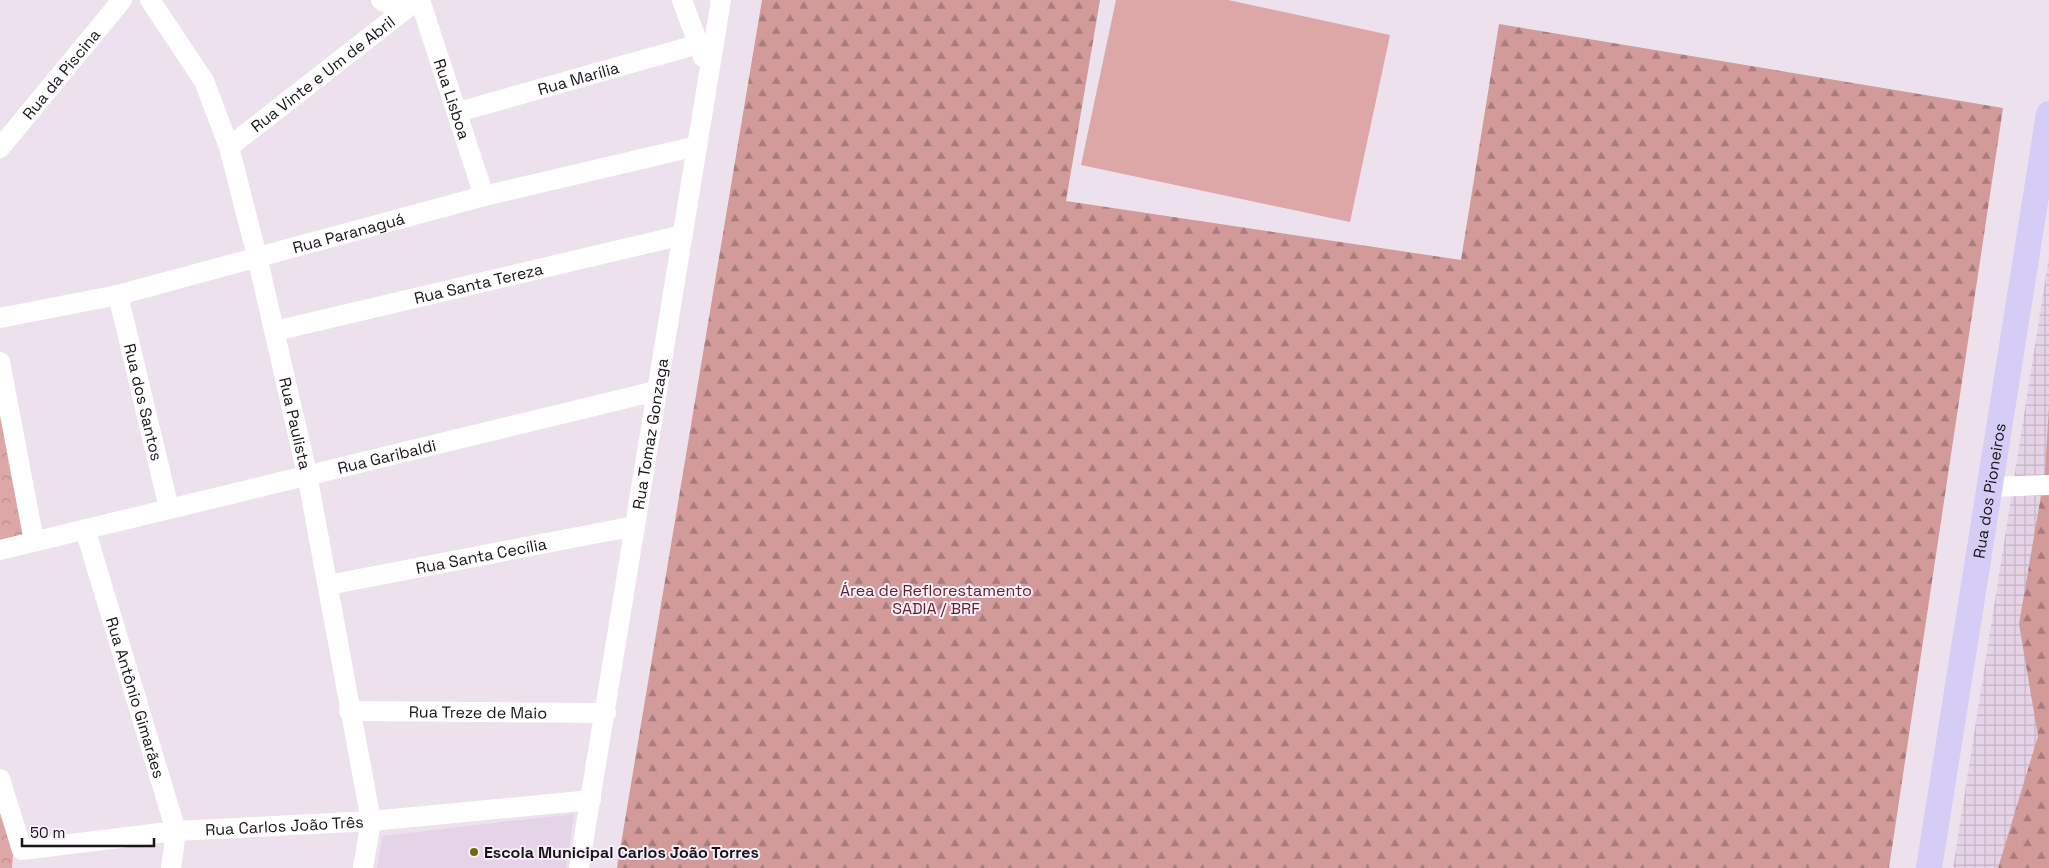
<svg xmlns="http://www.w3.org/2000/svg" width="2049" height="868" viewBox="0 0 2049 868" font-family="'Space Grotesk',sans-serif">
	<defs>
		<pattern id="industrial-grid" width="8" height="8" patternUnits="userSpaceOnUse" patternTransform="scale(1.25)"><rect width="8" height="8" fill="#e5d4e7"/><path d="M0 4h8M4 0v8" fill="none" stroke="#c4b5c5"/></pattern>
		<pattern id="forest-firs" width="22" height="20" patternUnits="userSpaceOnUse" patternTransform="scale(1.25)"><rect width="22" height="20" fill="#d29a99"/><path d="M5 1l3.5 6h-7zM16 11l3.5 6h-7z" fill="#a97c7c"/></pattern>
		<pattern id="park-crowns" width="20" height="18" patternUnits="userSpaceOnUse" patternTransform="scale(1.25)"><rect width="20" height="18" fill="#dca7a6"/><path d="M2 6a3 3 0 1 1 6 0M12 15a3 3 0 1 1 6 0" fill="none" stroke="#bc8f8e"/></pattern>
	</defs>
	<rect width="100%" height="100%" fill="#ece1ed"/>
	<path fill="#e5d4e7" d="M574 814 566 868H377L382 836Z"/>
	<path fill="url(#industrial-grid)" d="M2049 256V868H1953Z"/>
	<path fill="url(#forest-firs)" d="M762 0H1100L1066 201 1461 260 1499 24 2003 108 1889 868H617Z
		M2049 406V868H1998L2038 736 2019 624 2045 472Z"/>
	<path fill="url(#park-crowns)" d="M0 389 29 536 0 544Z
		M0 808 13 855 12 868H0Z"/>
	<path fill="#dca7a6" d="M1116 0H1228L1390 35 1350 222 1081 165Z"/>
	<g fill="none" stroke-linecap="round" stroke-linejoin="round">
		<g stroke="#fff" stroke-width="20">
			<path id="s1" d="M150 0 204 81 229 147 257 256 307 474 371 821 363 868"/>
			<path d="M381 0 402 11"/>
			<path id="s2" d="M420 0 484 196"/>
			<path d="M682 0 703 57"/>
			<path id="s3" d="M458 112 699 44"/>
			<path id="s4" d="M229 147 417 0"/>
			<path id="s5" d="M0 148 122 0"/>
			<path id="s6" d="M118 295 169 508"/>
			<path id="s7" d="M0 318 118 295 484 196 697 146"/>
			<path id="s8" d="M275 331 683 235"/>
			<path d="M0 362 34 541"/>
			<path d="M1990 487 2049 485"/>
			<path id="s9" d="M85 529 176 831 171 868"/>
			<path id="s10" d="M0 550 656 391"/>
			<path id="s11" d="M328 585 635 526"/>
			<path id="s12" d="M349 711 606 713"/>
			<path id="s13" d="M0 779 22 850 176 831 371 821 591 800"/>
			<path id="s14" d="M579 868 721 0"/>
		</g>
		<path stroke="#d6cdf7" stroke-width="26" id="s15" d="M1929 868 2049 114"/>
	</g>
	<circle fill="#706b07" stroke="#f9eefb" stroke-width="2" cx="474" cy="852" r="5"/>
	<g text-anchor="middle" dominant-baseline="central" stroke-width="4" stroke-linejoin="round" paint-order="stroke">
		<g font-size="16" fill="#181418" stroke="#f9eefb">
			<text stroke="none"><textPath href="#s5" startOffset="96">Rua da Piscina</textPath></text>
			<text stroke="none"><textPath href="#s4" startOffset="119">Rua Vinte e Um de Abril</textPath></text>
			<text stroke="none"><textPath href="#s3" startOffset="125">Rua Marília</textPath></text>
			<text stroke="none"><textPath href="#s2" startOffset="104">Rua Lisboa</textPath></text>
			<text stroke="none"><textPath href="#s7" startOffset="359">Rua Paranaguá</textPath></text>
			<text stroke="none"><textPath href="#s8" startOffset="209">Rua Santa Tereza</textPath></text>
			<text stroke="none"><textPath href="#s6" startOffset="110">Rua dos Santos</textPath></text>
			<text stroke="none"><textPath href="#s1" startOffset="452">Rua Paulista</textPath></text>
			<text stroke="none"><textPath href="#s14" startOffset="440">Rua Tomaz Gonzaga</textPath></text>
			<text stroke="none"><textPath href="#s10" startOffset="398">Rua Garibaldi</textPath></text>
			<text stroke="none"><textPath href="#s15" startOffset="382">Rua dos Pioneiros</textPath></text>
			<text stroke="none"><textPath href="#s11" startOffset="156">Rua Santa Cecília</textPath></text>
			<text stroke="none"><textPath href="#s9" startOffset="176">Rua Antônio Gimarães</textPath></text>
			<text stroke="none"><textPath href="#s12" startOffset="129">Rua Treze de Maio</textPath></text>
			<text stroke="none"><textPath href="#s13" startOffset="338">Rua Carlos João Três</textPath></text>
		</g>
		<g font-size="16" fill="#652226" stroke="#f9eefb">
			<text x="936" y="590">Área de Reflorestamento<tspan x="936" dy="18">SADIA / BRF</tspan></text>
		</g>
		<g font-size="16" font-weight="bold" fill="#181418" stroke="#f9eefb" text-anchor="start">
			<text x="484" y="852">Escola Municipal Carlos João Torres</text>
		</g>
	</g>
	<path d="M22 838v8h132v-8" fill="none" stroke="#181418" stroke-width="2.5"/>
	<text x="30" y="838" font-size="15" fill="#181418" stroke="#f9eefb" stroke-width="4" paint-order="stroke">50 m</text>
</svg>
